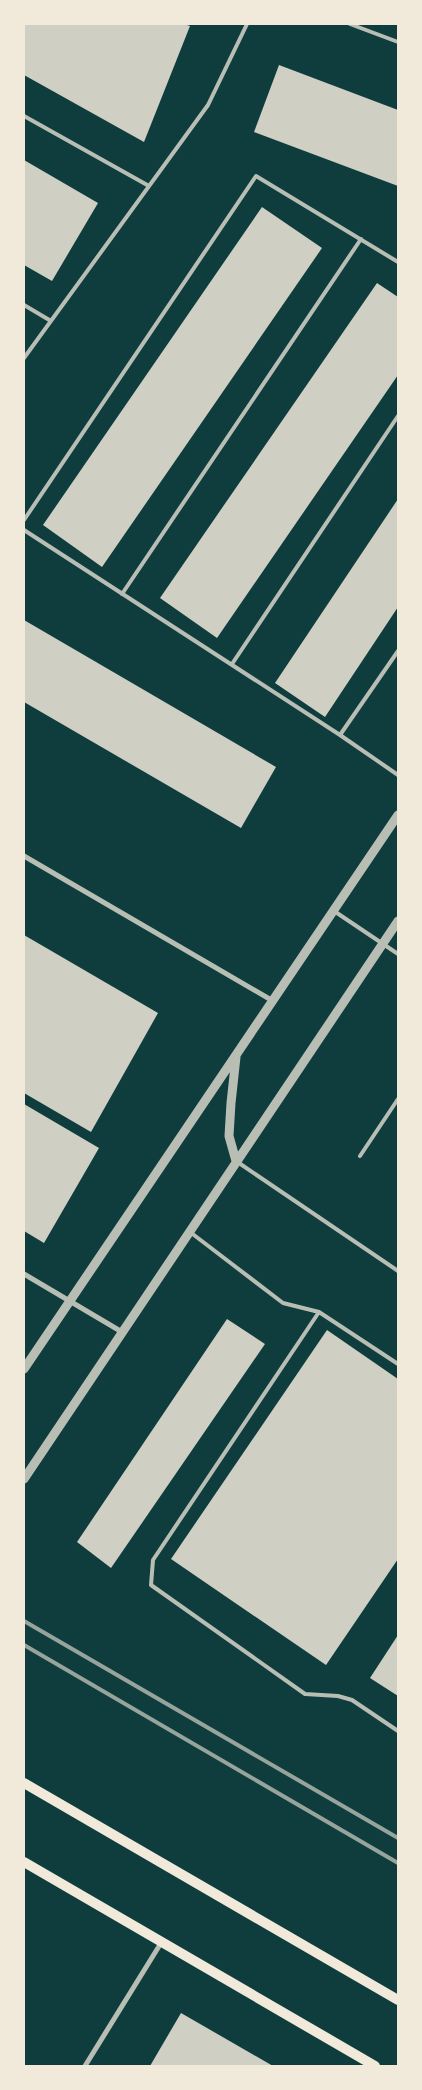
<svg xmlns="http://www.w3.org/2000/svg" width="422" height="2090" viewBox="0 0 422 2090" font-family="'Nunito Sans',sans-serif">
	<rect width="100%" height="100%" fill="#0f3d3e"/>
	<path fill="#cfcfc3" d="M24 24H184L190 26 144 142 24 75Z
		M279 65 398 110V186L254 132Z
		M24 160 98 203 52 281 24 265Z
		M262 207 322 248 102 567 43 525Z
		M377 283 398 297V375L217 638 160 598Z
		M398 499V607L325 717 275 683Z
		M24 620 276 767 241 828 24 702Z
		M24 935 158 1013 91 1132 24 1093Z
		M24 1104 99 1148 44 1243 24 1231Z
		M227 1319 265 1344 111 1568 77 1542Z
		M327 1330 398 1379V1559L326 1665 171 1559Z
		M398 1635V1696L370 1678Z
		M181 2013 273 2066H150Z"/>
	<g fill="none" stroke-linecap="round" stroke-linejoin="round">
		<path stroke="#b8beb3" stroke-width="4" d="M350 24 398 42
			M24 116 149 186
			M24 305 51 321
			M24 358 208 105 247 24
			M24 520 256 176 398 262
			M24 530 340 735
			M122 594 361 239
			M398 651 340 735 398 775
			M232 664 398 416
			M334 911 398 954
			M360 1156 398 1099
			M236 1161 398 1271
			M190 1232 283 1303 319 1312 398 1364
			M319 1312 153 1560 151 1585 305 1694 338 1696 352 1700 398 1731"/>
		<path stroke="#b8beb3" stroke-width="5" d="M24 856 273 1001
			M24 1274 122 1332
			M85 2066 161 1943"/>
		<path stroke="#b8beb3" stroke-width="9" d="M236 1057 231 1103 229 1136 236 1161
			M24 1369 398 815
			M24 1479 398 921"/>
		<path stroke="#f1e9da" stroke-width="10" d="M24 1783 398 2000
			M24 1862 375 2066"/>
		<path stroke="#97a49c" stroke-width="4" d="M24 1621 398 1838
			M24 1645 398 1863"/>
	</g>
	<rect width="422" height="2090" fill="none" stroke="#f1e9da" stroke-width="50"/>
</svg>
